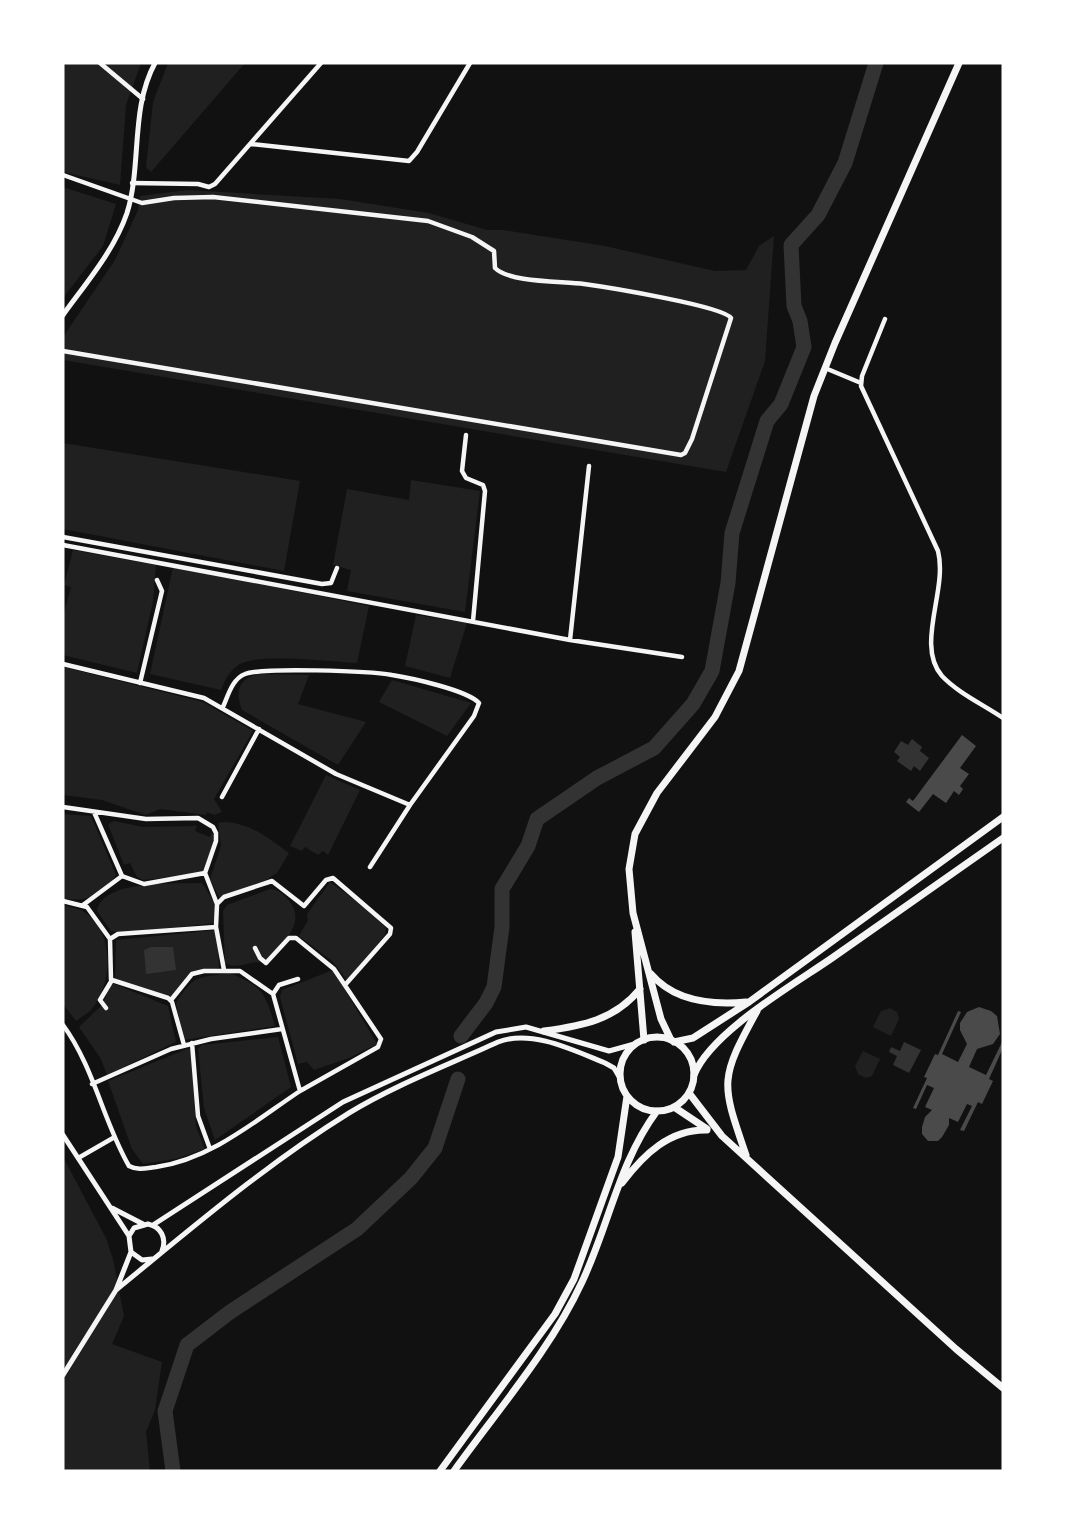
<svg xmlns="http://www.w3.org/2000/svg" width="1066" height="1534" viewBox="0 0 1066 1534" font-family="Arial,sans-serif">
	<rect width="100%" height="100%" fill="#111"/>
	<path fill="#202020" d="M63 63H141L126 105 120 185 63 172Z
		M168 63H245L151 172 146 167 153 102Z
		M63 187 116 204 103 246 63 298Z
		M188 190 340 199 429 213 487 230H503L605 246 715 271 746 270 759 246 774 236 765 361 726 472 63 360V337L115 260 138 210 140 196Z
		M63 443 300 481 284 571 63 529Z
		M411 480 480 491 465 612 347 591 351 570 333 565 347 489 409 500Z
		M73 550 156 565 153 601 137 673 63 655V616L71 587 64 585Z
		M173 567 369 606 357 663C331 662 262 653 240 664 230 670 225 679 221 690L150 674Z
		M416 615 467 623 450 678 405 666Z
		M63 667 203 702 253 731 214 799 222 812 214 815 207 812 206 815 160 809 146 815 102 800 63 795Z
		M259 674 309 675 298 704 366 722 338 765 242 710C235 691 238 679 259 674Z
		M392 680 471 703 447 736 379 702Z
		M326 775 360 790 328 855 323 851 318 855 305 847 302 851 290 846Z
		M63 814 91 816 116 875C102 897 88 901 63 899Z
		M114 821 143 827 197 826 195 831 210 837 212 832 216 841 205 873 143 880 137 877 130 863 124 865 108 824Z
		M224 822C251 823 268 838 289 853L277 873 266 880 220 899 210 879 221 846 218 823Z
		M330 882 359 903 386 928 385 935 347 980 332 961 299 936 308 920 307 914Z
		M202 883 214 902 215 923 123 933 111 931 97 911C102 879 177 884 202 883Z
		M270 889C279 890 283 893 289 901 308 924 280 946 264 963 251 959 238 971 225 963L223 911 227 905Z
		M63 905C68 907 76 908 81 910 115 928 114 983 91 1010 87 1014 81 1017 76 1021L63 1004Z
		M217 930 219 968 188 975 172 998 115 979 116 940Z
		M333 970 377 1044 349 1058 314 1070 307 1062 298 1064 280 997 282 990Z
		M230 973C263 987 265 993 275 1026L183 1040 176 1003C194 974 198 978 230 973Z
		M112 983 168 1006 176 1042 107 1075 101 1059 79 1027 102 1005Z
		M890 1008 897 1012 899 1019 891 1036 873 1027 881 1011Z
		M278 1037 291 1087 215 1140 204 1108 198 1049 202 1045Z
		M187 1049 191 1050 196 1127 205 1149 175 1159 143 1164 132 1149 108 1081Z
		M863 1051 880 1059 872 1076 866 1078 858 1074 855 1066Z
		M63 1157 106 1238 113 1259 124 1316 112 1344 162 1362 155 1410 146 1432 150 1471H63Z"/>
	<path fill="#333" d="M912 739 922 747 920 751 929 758 920 771 914 766 911 771 897 761 900 757 894 752 901 741 908 745Z
		M151 947H173L176 970 146 974 144 950Z
		M904 1042 921 1050 909 1073 893 1065 897 1056 889 1052 891 1047 900 1051Z"/>
	<g fill="none" stroke-linecap="round" stroke-linejoin="round">
		<path stroke="#333" stroke-width="15" d="M461 1036 486 1003 494 987 502 927V889L528 846 537 819 597 778 654 748 693 704 712 671 728 583 732 533 767 421 781 404 804 347 800 321 794 306 791 245 818 215 845 163 876 63
			M173 1471 165 1411 187 1345 230 1312 357 1229 411 1178 435 1148 458 1079"/>
	</g>
	<path fill="#4a4a4a" d="M962 735 976 746 960 768 969 774 960 786 963 789 959 795 954 791 946 803 933 794 919 812 906 802 909 798 913 801Z
		M979 1007 991 1011 997 1016 1000 1034 993 1044 977 1049 969 1067 986 1075 1003 1040V1048L989 1079 993 1081 982 1104 978 1102 964 1131 960 1130 972 1106 967 1104 958 1122 949 1118V1125L942 1137 938 1141H928L922 1134V1127L925 1117 932 1110 925 1107 934 1088 927 1085 916 1109 913 1108 927 1078 924 1077 935 1054 938 1055 958 1011 961 1012 942 1054 958 1062 967 1044 960 1030V1023L967 1012Z"/>
	<g fill="none" stroke-linecap="round" stroke-linejoin="round">
		<path stroke="#f5f5f5" stroke-width="4.5" d="M100 63 143 99
			M251 144 409 161 417 152 470 63
			M63 175 142 203 174 198 213 197 428 221 472 237 494 251 495 268C510 283 562 281 584 284 606 287 723 306 731 318L692 439 685 453 681 455 63 351
			M132 183 198 184 209 187 215 184 321 63
			M885 319 862 376 861 386 938 551C948 590 915 645 942 676 958 693 984 705 1003 718
			M825 368 861 383
			M466 435 462 471 466 478 483 485 485 491 473 621
			M63 537 322 584 331 583 337 568
			M63 545 570 640 682 657
			M570 640 589 466
			M63 664 204 698 336 774 410 805
			M140 683 162 591 157 580
			M223 707C228 696 232 679 245 674 262 667 370 671 392 675 411 678 467 690 479 703L474 716 410 805 370 867
			M222 797 259 729
			M63 807 146 819 198 818 213 827 216 833V841L205 873 217 904
			M94 812 122 876 144 884 205 873
			M63 901 87 907 110 939
			M83 905 122 876
			M216 927 217 904 224 897 272 881 304 906 326 880 333 878 391 928 390 934 345 985
			M255 948 260 958 266 963 289 938H296L334 969 381 1039 378 1047 300 1091
			M111 980 110 939 118 934 216 927 224 970
			M171 1000 192 974 204 971H240L273 994
			M106 1008 100 1000 112 980 168 998 172 1002 184 1045
			M63 1025C94 1067 103 1121 129 1166 138 1171 147 1168 156 1167 211 1159 255 1121 300 1091L273 994 279 985 298 979
			M192 1043 198 1116 210 1149
			M92 1084 171 1049 211 1039 282 1029
			M80 1157 113 1138"/>
		<path stroke="#f5f5f5" stroke-width="5" d="M63 315C86 283 114 251 127 213 142 165 130 109 155 63
			M63 1135 129 1236
			M112 1208 143 1224
			M153 1225 343 1102 496 1032 526 1027 609 1051 638 1043
			M152 1259 142 1260 131 1252 129 1236 134 1228 148 1224C161 1227 167 1238 162 1251
			M116 1290C192 1228 265 1165 349 1113 395 1085 448 1065 498 1042 531 1029 573 1050 605 1063L614 1068 621 1080
			M63 1375 116 1290 131 1252"/>
		<path stroke="#f5f5f5" stroke-width="7" d="M635 932 644 1040
			M651 974C674 1001 713 1005 746 1002
			M544 1031C582 1026 615 1020 640 989
			M671 1040 661 1019 633 913 629 869 635 834 657 793 715 717 739 671 814 396 835 343 959 63
			M674 1042 693 1038 749 1002 1003 817
			M694 1075C711 1032 793 985 832 958 889 918 946 878 1003 838"/>
		<path stroke="#f5f5f5" stroke-width="7" d="M620 1074a37 37 0 1 1 74 0a37 37 0 1 1-74 0Z
			M689 1093 722 1136 956 1349 1003 1388
			M674 1107 707 1129
			M746 1155C721 1082 719 1080 757 1011
			M622 1183C644 1154 670 1129 707 1130
			M440 1471 555 1314 574 1279 618 1157 627 1096
			M454 1471C497 1411 551 1349 582 1282 609 1225 619 1162 657 1111"/>
	</g>
	<rect width="1066" height="1534" fill="none" stroke="#ffffff" stroke-width="129"/>
</svg>
